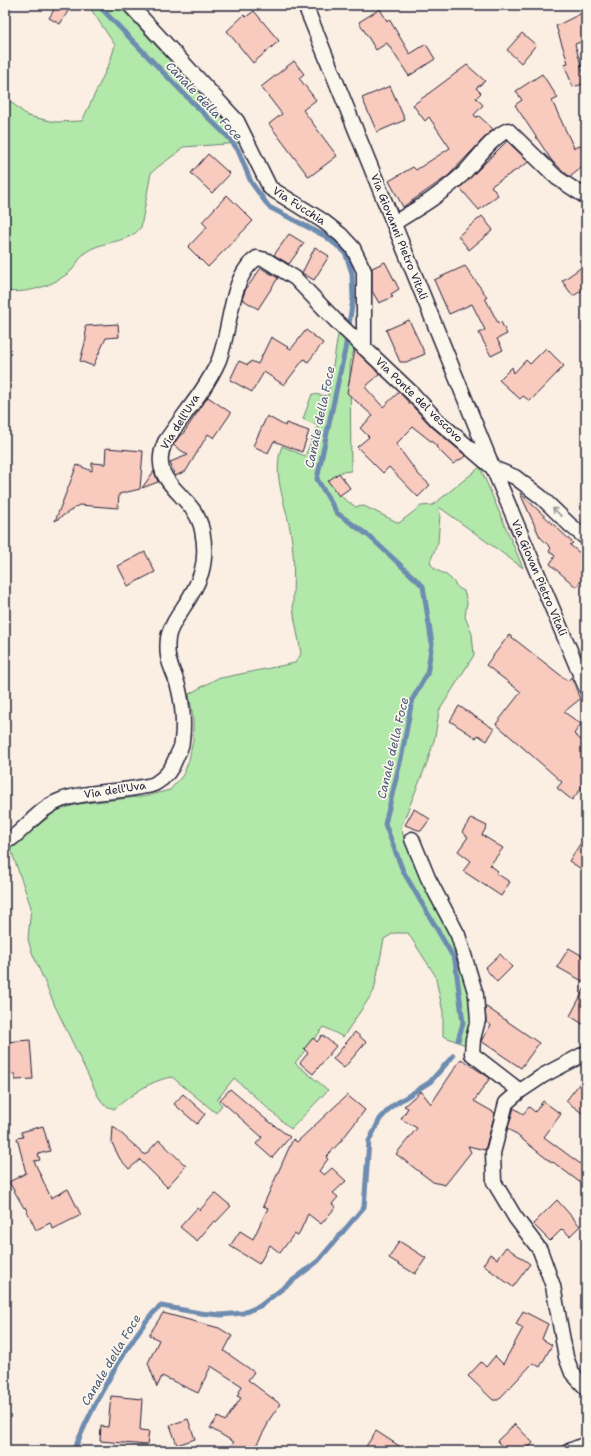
<svg xmlns="http://www.w3.org/2000/svg" width="591" height="1456" viewBox="0 0 591 1456" font-family="'Shantell Sans',sans-serif">
	<rect width="100%" height="100%" fill="#fbeee3"/>
	<filter id="ink" filterUnits="userSpaceOnUse"><feTurbulence type="fractalNoise" baseFrequency=".025" numOctaves="2"/><feDisplacementMap in="SourceGraphic" scale="8" xChannelSelector="R" yChannelSelector="G"/><feConvolveMatrix kernelMatrix="1 2 1 2 8 2 1 2 1" color-interpolation-filters="sRGB"/></filter>
	<g filter="url(#ink)">
		<path fill="#b2e8aa" stroke="#6a8572" d="M88 5H118L227 122 241 143 183 147C174 157 161 163 151 173L141 227C129 244 103 240 86 252 80 256 77 265 71 271 53 286 28 294 5 291V97L28 116 55 122 82 121 110 62 115 45Z
			M341 334 354 349 350 365 351 471 341 472 331 485 344 499 356 507 364 506 399 523 421 506 433 505 480 467 523 568 439 507 440 515 438 542 430 562C434 572 443 571 450 578 457 585 454 586 464 591L467 602 465 617 472 634 474 655 439 711 435 737 427 763 401 827 404 838 459 948 472 994 473 1022 468 1046 443 1036V1012L435 975 408 933H394L384 939 374 991 343 1037 324 1027 295 1063 328 1090 291 1129 234 1078 217 1100 222 1105 216 1113 172 1077C148 1081 132 1095 114 1109L104 1105 98 1096 55 1006 31 950 28 939 31 907 10 847 58 810 78 804 147 796 170 790 183 775 189 760 193 740V717L189 694 216 679 295 663 301 654C299 638 294 621 293 606 293 582 295 559 291 535 287 506 271 475 282 446L305 456 318 426 303 419 312 394 328 396 338 335Z"/>
		<g fill="none" stroke-linecap="round" stroke-linejoin="round">
			<path stroke="#6e8cb0" stroke-width="5" d="M98 5 192 102 229 138 238 150 251 182 269 207 325 236 345 252 352 273 353 299 345 350 317 479 337 513 369 536 423 586 432 644 427 674 412 700 402 754 385 824 403 871 455 960 463 1023 458 1040
				M74 1451C90 1410 112 1371 137 1334 144 1324 150 1314 161 1306L200 1313 221 1315 243 1313 260 1306 318 1261 364 1207 369 1141 380 1119 392 1106 430 1082 453 1056"/>
		</g>
		<path fill="#f9cabe" stroke="#22223b" d="M57 5H72L60 24 49 18Z
			M380 9 387 21 389 19 410 54 426 44 435 59 409 76 387 43 376 50 359 22Z
			M254 11 279 41 253 63 227 31 244 15 246 17Z
			M586 11V40L575 44 586 83 573 87 564 64 568 63 556 26Z
			M522 33 536 45 521 63 507 50Z
			M294 61 304 74 299 78 316 100 303 110 337 156 309 177 269 124 282 114 261 87Z
			M467 65 485 81 476 88 481 93 476 98 483 105 474 115 476 117 479 116 493 129 448 176 403 207 389 181 413 167 416 170 450 148 429 117 425 121 413 105Z
			M542 74 558 98 552 101 574 148 586 143V164L570 177 552 161 515 105 522 100 516 91Z
			M390 86 405 120 377 132 362 98Z
			M507 141 529 162 491 186 498 195 479 210 460 188Z
			M208 154 230 174 212 193 191 173Z
			M227 195 253 221 208 267 188 247 207 227 202 222Z
			M482 216 493 230 469 250 458 236Z
			M289 234 304 243 289 264 274 255Z
			M315 247 329 256 314 280 302 273Z
			M385 262 399 289 391 294 393 297 379 303 372 291V268Z
			M586 264V288L573 296 562 281Z
			M465 266 487 297 485 298 498 323 501 322 507 334 497 339 503 350 491 356 479 333 485 330 472 304 449 314 434 280Z
			M261 268 278 278 258 309 242 299 246 289Z
			M409 320 425 354 406 362H400L386 330Z
			M118 324 119 337 106 338 93 366 80 361 86 339 85 326Z
			M306 330 323 343 308 362 304 359 284 385 264 372 252 392 230 380 239 361 248 365 251 361 258 364 271 337 291 349Z
			M546 348 564 366 530 401 523 396 520 399 499 380 512 367 514 373 526 360 530 364Z
			M355 350 380 374 365 387 383 407 399 392 432 427 466 456 453 464 436 447 437 446 413 427 396 444 418 474 430 485 418 497 389 467 383 473 357 447 369 437 360 428 373 416 347 393Z
			M208 397 231 413 214 438 208 434 186 471 175 476 170 462 188 455 173 445 181 434 182 435Z
			M267 416 285 426 286 423 309 431 302 452 274 441 268 453 253 446Z
			M106 448 143 451 140 489 119 494 118 508 79 505 55 521 77 465 92 471V463L105 464Z
			M154 471 158 482 142 488Z
			M339 473 350 488 339 496 328 481Z
			M520 493 573 543 570 545 586 558V575L576 587 550 564 555 556 549 551 551 548 540 537Z
			M145 552 155 572 128 586 118 566Z
			M509 635 568 681 571 677 580 699 564 712 581 724 574 734 586 744V782L572 800 557 788 562 782 496 724 521 692 486 665Z
			M459 706 494 729 487 741 478 735 476 738 450 721Z
			M414 809 430 819 421 831 405 825Z
			M471 818 487 826 482 835 503 848 490 865 498 871 496 873 510 882 501 896 463 871 471 861 458 851 468 837 462 832Z
			M586 835V872L569 861Z
			M569 948 586 958V983L557 967Z
			M500 954 512 967 497 982 485 968Z
			M586 986V1026L570 1016Z
			M485 1006 539 1043 521 1068 481 1041 491 1025 486 1022Z
			M355 1032 366 1042 344 1068 333 1059Z
			M322 1035 336 1046 313 1074 300 1063 308 1053 304 1049 313 1038 317 1042Z
			M30 1040 33 1079 15 1080V1074L5 1075V1042Z
			M461 1059 490 1078 474 1101 495 1113 485 1150 468 1146 471 1152 445 1185 433 1182 396 1154 417 1128 401 1119 408 1108 404 1106 421 1091 431 1104Z
			M586 1075V1116L566 1101Z
			M230 1089 263 1117 290 1137 272 1158 256 1144 262 1137 220 1100Z
			M183 1094 205 1114 197 1124 174 1104Z
			M347 1095 365 1110 341 1141 326 1157 328 1159 319 1171 324 1175 332 1168 346 1181 333 1193 338 1197 332 1204 336 1207 321 1224 308 1214 298 1236 294 1234 280 1253 270 1245 259 1264 230 1246 240 1231 253 1239 268 1208 263 1206 293 1139 297 1142Z
			M543 1101 561 1114 544 1137 586 1168V1187L553 1162 552 1163 508 1128 514 1108 523 1114 529 1107 535 1112Z
			M43 1126 50 1151 38 1154 40 1160 34 1161 51 1198 68 1189 81 1215 53 1229 50 1223 36 1230 25 1207 24 1208 9 1182 26 1173 17 1138 23 1137 21 1132Z
			M113 1126 145 1155 159 1140 186 1166 167 1187 140 1160 141 1159 129 1169 120 1159 112 1143Z
			M215 1193 231 1206 216 1222 214 1221 197 1241 180 1227 197 1208 200 1210Z
			M557 1200 580 1226 570 1236 562 1229 550 1241 533 1224Z
			M399 1241 426 1258 415 1274 389 1258Z
			M506 1247 530 1264 513 1287 483 1265 490 1254 497 1259Z
			M523 1311 548 1324 542 1339 552 1345 540 1367 533 1363 498 1400H493L468 1376 481 1362 486 1367 495 1356 503 1364 523 1328 516 1324Z
			M163 1313 219 1328 232 1336 224 1351 254 1372 248 1380 280 1404 267 1423 268 1424 253 1451H226L234 1442 210 1428 218 1417 225 1421 241 1398 237 1396 242 1386 211 1366 198 1393 162 1376 157 1387 148 1363 159 1340 149 1335Z
			M111 1396 142 1399 140 1430 149 1431 147 1445 100 1441 101 1426 108 1427Z
			M188 1419 195 1439 177 1445 170 1425Z
			M515 1424 533 1443 525 1451H506L497 1441Z
			M376 1431 407 1451H363Z"/>
		<g fill="none" stroke-linecap="round" stroke-linejoin="round">
			<g stroke="#22223b" stroke-width="17">
				<path id="minor" d="M130 5 237 121 270 188 323 221 341 235 353 248 364 271V348
					M305 5 493 468 586 688
					M394 223C420 207 439 196 462 175 475 162 492 137 508 130L557 178 586 197
					M5 839H11C28 826 40 808 61 800 86 791 115 793 141 787 146 786 152 786 156 783 166 777 172 769 176 758 178 753 182 747 182 741 184 724 183 707 179 690 174 668 165 664 168 638 169 629 176 619 181 611 200 583 209 564 202 530 195 493 146 485 165 442 182 416 205 391 218 362 231 333 229 276 257 258L266 260 295 278 336 321 413 394 438 421 493 468 515 477 541 497 570 525 586 538
					M412 839 428 878 458 935 476 995 478 1020 473 1039 472 1054 520 1091
					M586 1053 544 1075 520 1091 506 1103 493 1153 494 1182 515 1217 540 1250 553 1286 566 1357 572 1373 586 1388
					M569 1451 586 1444"/>
			</g>
			<use href="#minor" stroke="#fbf7ec" stroke-width="14"/>
		</g>
		<defs><path id="oneway-shaft" d="M-6 0H5M1.5-3L5.5 0L1.5 3" fill="none" stroke-width="1.6" stroke-linecap="round" stroke-linejoin="round"/></defs>
		<use stroke="#99979c" href="#oneway-shaft" transform="translate(557 512) rotate(-136)"/>
	</g>
	<g text-anchor="middle" dominant-baseline="central" stroke-width="3.5" stroke-linejoin="round" paint-order="stroke">
		<g font-size="11" fill="#22223b" stroke="#fbf7ec">
			<text transform="translate(299 206) rotate(33)">Via Fucchia</text>
			<text transform="translate(399 237) rotate(68)">Via Giovanni Pietro Vitali</text>
			<text transform="translate(419 400) rotate(44)">Via Ponte del vescovo</text>
			<text transform="translate(180 422) rotate(-58)">Via dell'Uva</text>
			<text transform="translate(539 578) rotate(67)">Via Giovan Pietro Vitali</text>
			<text transform="translate(115 790) rotate(-9)">Via dell'Uva</text>
		</g>
		<g font-size="12" font-style="italic" fill="#485776" stroke="#fbf7ec">
			<text transform="translate(204 101) rotate(46)">Canale della Foce</text>
			<text transform="translate(320 417) rotate(-78)">Canale della Foce</text>
			<text transform="translate(393 748) rotate(-77)">Canale della Foce</text>
			<text transform="translate(111 1360) rotate(-59)">Canale della Foce</text>
		</g>
	</g>
	<rect width="591" height="1456" fill="none" stroke="#fbf7ec" stroke-width="20"/>
	<rect x="10" y="10" width="571" height="1436" fill="none" stroke="#22223b" stroke-width="1.5" filter="url(#ink)"/>
</svg>
